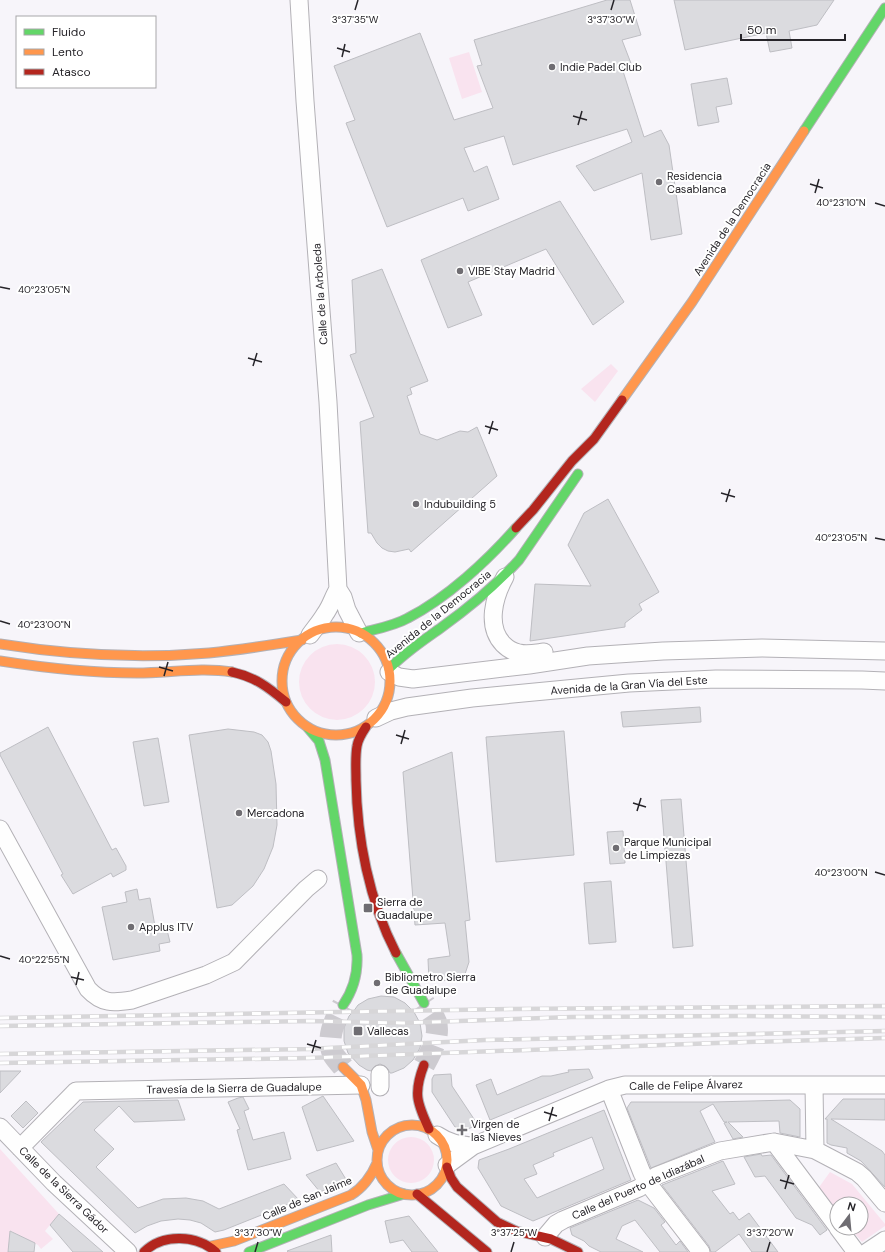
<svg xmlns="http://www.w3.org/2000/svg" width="885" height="1252" viewBox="0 0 885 1252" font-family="'DM Sans',sans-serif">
	<rect width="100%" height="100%" fill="#f7f5fa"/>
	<path fill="#f9e3ef" d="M469 52 482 92 462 99 449 58Z
		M611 364 618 371 595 402 581 389Z
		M299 682a38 38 0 1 1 76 0a38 38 0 1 1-76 0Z
		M388 1160a23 23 0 1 1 46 0a23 23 0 1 1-46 0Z
		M0 1149 59 1214 45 1231 53 1239 41 1249 38 1245 11 1231 8 1252H0Z
		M830 1172 852 1184 885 1224V1226L862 1242 850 1228H861V1204H837V1213L817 1190Z"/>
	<path fill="#dbdbdf" stroke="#bebec3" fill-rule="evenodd" d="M607 0H630L641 35 622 40 632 66 622 68 644 137 661 130 669 145 682 234 651 240 642 173 594 191 576 166 632 142 627 129 513 165 504 136 464 148 474 172 487 166 499 199 468 211 463 198 387 227 346 123 355 120 334 66 420 33 454 120 493 108 477 66 482 65 474 40Z
		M674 0H834L817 25 789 31 792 48 770 52 766 33 685 50Z
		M727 78 732 104 716 107 719 122 698 126 691 84Z
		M560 201 624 302 593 325 546 249 468 282 482 315 448 328 421 260Z
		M382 269 428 381 410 388 412 394 407 396 420 434 437 440 460 431 468 432 477 427 497 476 411 552 409 549 395 552 388 551 382 548 377 543 371 533H368L360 422 374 417 350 355 356 353 352 280Z
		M608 499 659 592 639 604 642 610 625 623V627L530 641 535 584 591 586 568 545 584 513Z
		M700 707 701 722 623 727 621 712Z
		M48 727 112 850 116 848 126 866V870L113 877 111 873 73 894 61 875 63 874 0 755V753Z
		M228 729 254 732 262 735 268 742 271 751 276 784 277 825 273 847 264 869 253 886 232 905 217 908 189 735Z
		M564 731 574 855 496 862 486 737Z
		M158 738 169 802 144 806 133 742Z
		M452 752 470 920 465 921 469 962 463 980 429 981 428 959 450 956 445 923 415 925 403 772Z
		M681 799 693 946 673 948 661 800Z
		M623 831 625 863 610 864 607 832Z
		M611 881 616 942 589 944 584 883Z
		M137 889 139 900 150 898 156 932 167 930 170 942 159 944 160 951 113 960 102 907 127 902 125 892Z
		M381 996 394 997 405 1003 414 1012 420 1023 422 1036 420 1048 413 1060 404 1068 392 1073H390L388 1069 385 1066 380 1064 375 1066 371 1071 367 1070 359 1065 348 1053 344 1041V1028L349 1016 353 1012 358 1005 368 999Z
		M589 1069 593 1078 490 1120 476 1085 491 1079 497 1095 542 1076H551L569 1072 568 1070Z
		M0 1071H21L0 1093Z
		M451 1074 452 1086 478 1125 465 1130 455 1127 432 1092V1079L434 1075Z
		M323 1096 354 1141 317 1151 302 1107Z
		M243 1097 249 1109 244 1111 253 1140 284 1132 291 1159 248 1170 237 1130 240 1129 228 1102 238 1098Z
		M843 1099H885V1120L831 1119 882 1151 885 1155V1187L861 1161 847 1153V1148L831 1145 827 1143V1119H825Z
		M178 1100 185 1120 134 1122 119 1106 94 1130 114 1149 96 1167 138 1208 163 1199 186 1198 203 1201 219 1209 284 1184 299 1200 224 1230 215 1232 201 1223 190 1220 178 1219 161 1221 147 1226 135 1233 41 1142 83 1102Z
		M790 1100 800 1109V1137L780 1133 779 1121 728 1122 743 1137 733 1139 724 1123 727 1122H724L713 1104 700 1111 715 1142 651 1168 627 1108 631 1102H713Z
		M26 1101 38 1113 23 1128 11 1116Z
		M604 1110 631 1180 533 1221 501 1206 478 1168 479 1160 509 1149ZM592 1137 604 1169 537 1198 524 1179 537 1174 533 1165 554 1156 553 1153Z
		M761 1154 762 1156 771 1155 827 1230 820 1235 812 1225 796 1218 765 1176 755 1177 744 1157Z
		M723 1161 735 1184 712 1191 730 1214 733 1212 739 1220 749 1213 778 1252H752L739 1234 715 1252H711L709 1246 662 1185Z
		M336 1163 347 1181 320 1192 306 1175Z
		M638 1200 654 1208 665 1222 661 1225 676 1245 680 1241 688 1252H660L635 1220 622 1226 616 1239 643 1252H601L589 1246 584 1241 572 1235 570 1228Z
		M59 1214 80 1232 103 1252H73L50 1225Z
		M409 1216 438 1252H412L403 1240 390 1243 385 1221Z
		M10 1231 35 1243 34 1252H8Z
		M331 1235 332 1252H288L287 1251Z"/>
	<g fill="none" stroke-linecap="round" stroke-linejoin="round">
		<path stroke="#cdcbd0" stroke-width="22" stroke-dasharray="22 11" stroke-linecap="butt" d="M424 1065C431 1052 440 1037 436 1022 434 1016 428 1009 424 1003
			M343 1067C340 1063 335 1058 333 1054 326 1036 335 1020 343 1005"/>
		<g stroke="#b3b1b6" stroke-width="19">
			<path id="street" d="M299 0 305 101 328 402 338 589 343 597 347 610 359 633
				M505 577C494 597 486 626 503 644 508 649 513 652 519 653 527 655 536 653 544 652
				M310 635C315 628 321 621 325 614 331 606 333 597 338 589
				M389 672 399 677 413 679 529 665 588 656 663 651 762 648 885 651
				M376 718 391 711 407 707 472 698 629 683 716 679 862 680 885 681
				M0 829 88 989C102 1004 113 1003 132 1000L206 975 234 962 306 889 318 879
				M380 1074V1087
				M814 1085 815 1150
				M609 1089 642 1173 647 1182 701 1252
				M0 1127 54 1183 128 1252
				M437 1135C449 1143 459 1145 473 1146
				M774 1142 837 1226
				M20 1148 76 1091 361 1085
				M447 1165 473 1146 609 1089 625 1085H885
				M838 1228 856 1252
				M545 1237 556 1224 563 1220 639 1188 656 1176 720 1151 774 1142 815 1150 857 1172 864 1178 885 1203
				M867 1252 885 1240"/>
		</g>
		<g stroke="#b3b1b6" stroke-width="11">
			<path id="fast" d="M804 131 885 8
				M361 633C376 629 394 626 408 618 447 598 487 561 516 528
				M389 669C405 652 424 640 442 627 470 607 496 585 519 560L578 474
				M308 728 319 741 325 760 357 955C358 974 354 989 343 1005
				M396 953 424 1003
				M249 1252 368 1205 404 1194"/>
		</g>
		<g stroke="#b3b1b6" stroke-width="11">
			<path id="slow" d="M622 400 692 302 804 131
				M282 681a54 54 0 1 1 108 0a54 54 0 1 1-108 0Z
				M0 644C69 655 139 659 209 653 240 650 271 645 302 640
				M0 661C45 668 91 673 137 673 169 673 201 667 232 672
				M343 1067 361 1085 366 1100 372 1132 378 1150
				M377 1160a35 35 0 1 1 70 0a35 35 0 1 1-70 0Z
				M211 1246 234 1241 351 1195C364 1187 371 1177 377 1163"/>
		</g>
		<g stroke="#b3b1b6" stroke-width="11">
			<path id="jam" d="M516 528 533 510 572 461 594 439 622 400
				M232 672C255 677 268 687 286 702
				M366 727C362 733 358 739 357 746 355 757 356 769 356 780 357 838 369 901 396 953
				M424 1065C413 1093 417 1103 429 1129
				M447 1167 451 1178 457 1187 497 1222 516 1231 551 1239 578 1252
				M417 1194 487 1252
				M144 1252C163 1233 197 1235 216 1252"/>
		</g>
		<use href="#street" stroke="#fefefe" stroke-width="17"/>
		<use href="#fast" stroke="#63d668" stroke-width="9"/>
		<use href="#slow" stroke="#ff974d" stroke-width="9"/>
		<use href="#jam" stroke="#b3261e" stroke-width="9"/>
		<g stroke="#d7d6d8" stroke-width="4.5">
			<path id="rail" d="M0 1018 512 1009 885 1006
				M0 1026 310 1021 402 1023 572 1017 741 1016 885 1017
				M0 1054 309 1049 485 1040 885 1031
				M0 1063 309 1058 717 1043 885 1038"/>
		</g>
		<use href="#rail" stroke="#fff" stroke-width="3" stroke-dasharray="9" stroke-linecap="butt"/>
	</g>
	<path fill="none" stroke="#262429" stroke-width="1.5" d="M355 10 358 0M611 10 614 0M337 48 350 52M342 57 345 44M573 116 587 120M578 125 582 111M810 184 823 188M815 193 819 179M875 203 885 206M0 287 10 289M248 358 262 362M253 366 257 353M485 426 498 430M489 434 493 421M721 493 735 497M726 502 730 489M875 538 885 540M0 621 10 624M159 667 173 671M164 676 168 662M396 735 409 739M401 744 405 730M633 803 646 807M637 811 641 798M875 872 885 875M0 956 10 959M71 977 84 980M76 985 79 972M307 1044 321 1048M312 1053 316 1040M544 1112 557 1116M549 1121 553 1107M780 1180 794 1184M785 1189 789 1175M255 1252 258 1242M511 1252 514 1242M767 1252 770 1242"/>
	<g fill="#6f6d72" stroke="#fff" stroke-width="1.5">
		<circle cx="552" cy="67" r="4"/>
		<circle cx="659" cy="182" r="4"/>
		<circle cx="460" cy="271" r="4"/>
		<circle cx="416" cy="504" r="4"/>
		<circle cx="239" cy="813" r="4"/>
		<circle cx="616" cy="848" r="4"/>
		<rect x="363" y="903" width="10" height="10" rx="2"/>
		<circle cx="131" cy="927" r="4"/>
		<circle cx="377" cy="983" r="4"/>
		<rect x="353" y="1026" width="10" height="10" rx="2"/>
		<path d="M460 1124h4v4h4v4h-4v4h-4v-4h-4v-4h4z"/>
	</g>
	<g text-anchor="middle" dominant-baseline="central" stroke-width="4" stroke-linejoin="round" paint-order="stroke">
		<g font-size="11" fill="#262429" stroke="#fff" text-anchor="start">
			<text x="560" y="67">Indie Padel Club</text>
			<text x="667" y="176">Residencia<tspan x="667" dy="13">Casablanca</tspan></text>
			<text x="468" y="271">VIBE Stay Madrid</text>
			<text x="424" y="504">Indubuilding 5</text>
			<text x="247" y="813">Mercadona</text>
			<text x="624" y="842">Parque Municipal<tspan x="624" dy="13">de Limpiezas</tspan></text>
			<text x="377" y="902">Sierra de<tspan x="377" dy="13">Guadalupe</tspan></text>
			<text x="139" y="927">Applus ITV</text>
			<text x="385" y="977">Bibliometro Sierra<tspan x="385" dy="13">de Guadalupe</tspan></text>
			<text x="367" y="1031">Vallecas</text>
			<text x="471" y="1124">Virgen de<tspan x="471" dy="13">las Nieves</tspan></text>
		</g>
		<g font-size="11" fill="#262429" stroke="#fff">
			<text transform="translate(732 219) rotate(-57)">Avenida de la Democracia</text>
			<text transform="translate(320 294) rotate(-94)">Calle de la Arboleda</text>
			<text transform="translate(438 614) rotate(-39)">Avenida de la Democracia</text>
			<text transform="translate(629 685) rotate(-4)">Avenida de la Gran Vía del Este</text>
			<text transform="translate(686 1085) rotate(-1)">Calle de Felipe Álvarez</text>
			<text transform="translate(234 1088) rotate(-1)">Travesía de la Sierra de Guadalupe</text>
			<text transform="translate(638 1187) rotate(-24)">Calle del Puerto de Idiazábal</text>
			<text transform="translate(64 1190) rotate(44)">Calle de la Sierra Gádor</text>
			<text transform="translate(307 1198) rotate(-23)">Calle de San Jaime</text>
		</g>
	</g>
	<g font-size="10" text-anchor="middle" fill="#262429" stroke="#fff" stroke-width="4" stroke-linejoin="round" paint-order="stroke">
		<text x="355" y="23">3°37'35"W</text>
		<text x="611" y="23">3°37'30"W</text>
		<text x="841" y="206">40°23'10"N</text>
		<text x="44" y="293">40°23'05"N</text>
		<text x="841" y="541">40°23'05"N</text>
		<text x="44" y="628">40°23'00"N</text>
		<text x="841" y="876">40°23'00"N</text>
		<text x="44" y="963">40°22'55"N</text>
		<text x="258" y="1236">3°37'30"W</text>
		<text x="514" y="1236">3°37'25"W</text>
		<text x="770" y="1236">3°37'20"W</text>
	</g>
	<rect x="16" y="16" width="140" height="72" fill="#ffffff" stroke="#a8a7a9"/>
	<rect x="24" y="29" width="20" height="6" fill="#63d668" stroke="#a8a7a9"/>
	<text x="52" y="36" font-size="12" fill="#262429">Fluido</text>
	<rect x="24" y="49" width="20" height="6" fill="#ff974d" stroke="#a8a7a9"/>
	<text x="52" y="56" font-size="12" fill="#262429">Lento</text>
	<rect x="24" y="69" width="20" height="6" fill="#b3261e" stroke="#a8a7a9"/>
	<text x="52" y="76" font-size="12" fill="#262429">Atasco</text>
	<g transform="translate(849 1216) rotate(16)"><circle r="19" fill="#ffffff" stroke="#a8a7a9"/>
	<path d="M0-3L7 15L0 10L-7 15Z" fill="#6f6d72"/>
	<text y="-6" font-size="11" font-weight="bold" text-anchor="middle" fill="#262429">N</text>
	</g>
	<path d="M741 34v6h104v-6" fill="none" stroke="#262429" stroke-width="2"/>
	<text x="747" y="34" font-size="12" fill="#262429" stroke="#ffffff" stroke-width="3" paint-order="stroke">50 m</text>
</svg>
